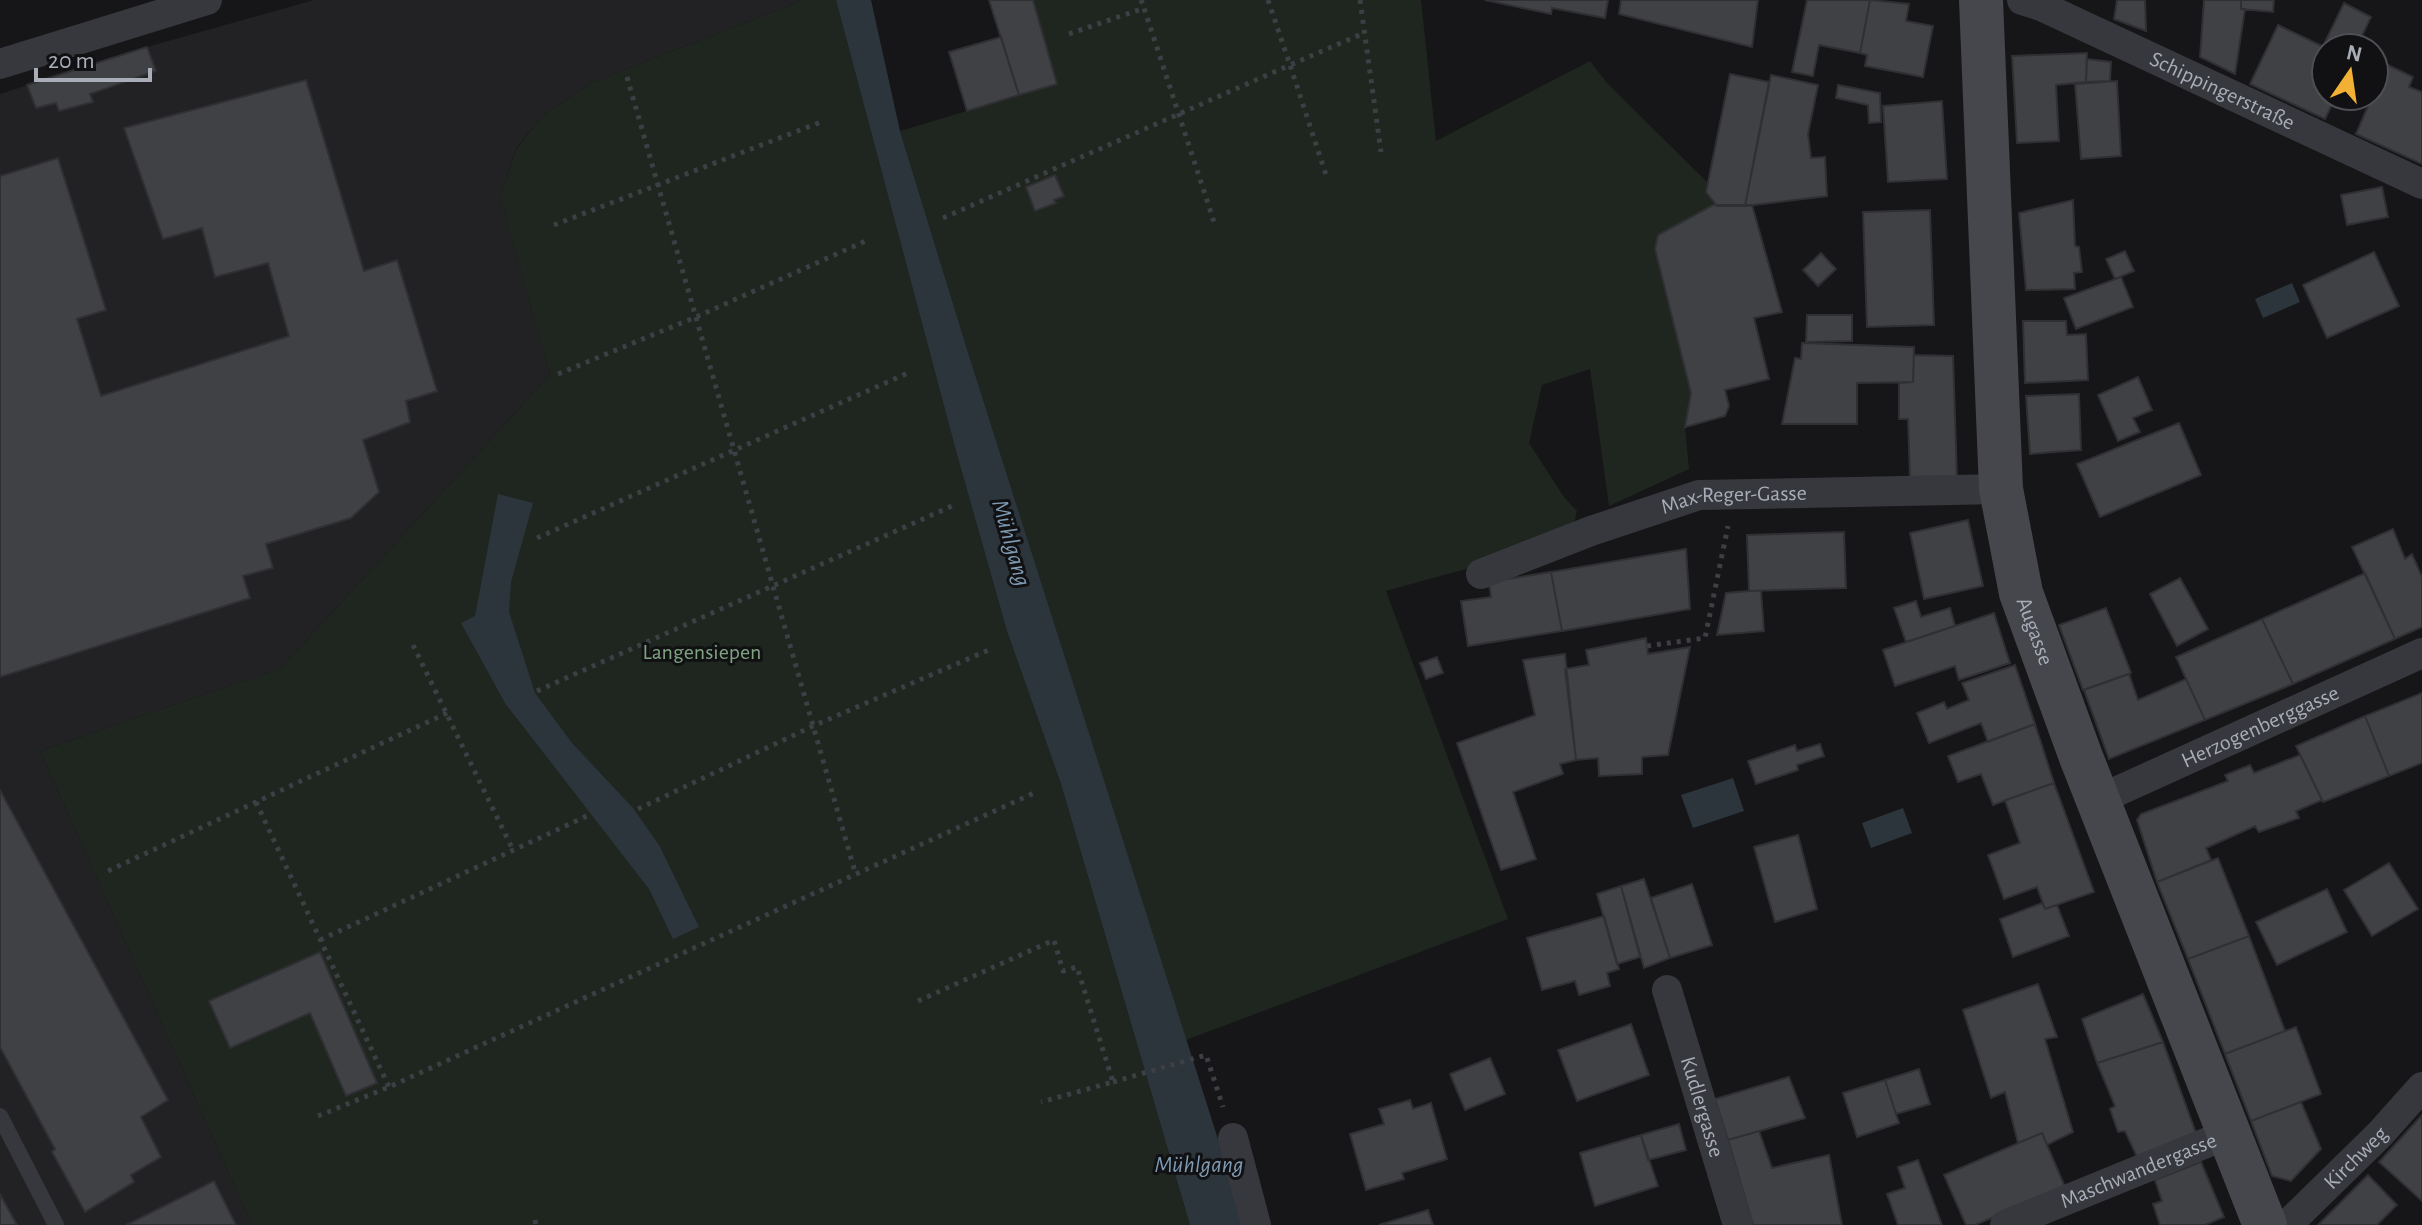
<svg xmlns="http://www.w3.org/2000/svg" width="2422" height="1225" viewBox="0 0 2422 1225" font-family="'Alegreya Sans',sans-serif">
	<rect width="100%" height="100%" fill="#161618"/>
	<path fill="#222225" d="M314 0H803L591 83 541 117 516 149 500 198 550 375 281 668 40 751 252 1225H0V94L147 47Z"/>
	<path fill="#1e261f" d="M803 0H836L956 451 1007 631 1061 784 1190 1225H252L40 751 281 668 550 375 500 198 516 150 541 117 591 83Z
		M1033 0H1421L1436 141 1590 61 1607 83 1708 183 1706 192 1717 206 1658 235 1655 249 1691 393 1685 427 1689 469 1609 506 1590 369 1542 385 1529 443 1564 497 1577 511 1573 528 1473 567 1386 591 1508 919 1186 1040 966 346 900 131 1057 84Z"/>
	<path fill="#2c353c" d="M836 0H871L900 131 966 346 1224 1158 1241 1225H1190L1061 784 1007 631 956 451Z
		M2292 283 2300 302 2263 318 2255 299Z
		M498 494 533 503 511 582 509 612 535 693 572 743 633 808 659 845 699 927 673 939 649 889 505 703 461 623 475 616Z
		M1733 778 1744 811 1693 828 1681 795Z
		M1903 808 1912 833 1871 848 1862 823Z"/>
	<path fill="#404145" stroke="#303034" stroke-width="2" d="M989 0H1033L1057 84 1019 95Z
		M1485 0H1608L1605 18 1552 8 1551 14Z
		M1621 0H1758L1752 47 1619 14Z
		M1807 0H1870L1860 53 1819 45 1813 76 1792 72Z
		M1870 0 1909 4 1906 21 1933 26 1923 77 1865 66 1867 55 1860 53Z
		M2117 0H2145L2146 31 2114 19Z
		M2204 0H2241V9H2245L2235 74 2200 57Z
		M2241 0H2274L2273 12 2241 9Z
		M2344 3 2371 17 2356 48H2337L2325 42Z
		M2278 25 2326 48V96H2336L2325 119 2250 84Z
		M1001 37 1019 95 967 111 949 52Z
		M147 47 156 71 90 94 93 102 59 111 56 103 36 108 27 85Z
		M2087 53 2086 82 2056 85 2059 141 2017 143 2012 56Z
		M2087 59 2111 62 2110 81 2086 82Z
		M2386 64 2413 77 2409 87 2422 92V164L2356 134Z
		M1730 74 1769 82 1745 206H1717L1706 192Z
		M1771 75 1818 85 1808 134 1811 158 1825 157 1827 196 1745 206Z
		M306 80 364 271 397 260 437 391 406 401 410 422 363 440 379 492 351 518 266 544 273 568 243 576 250 598 0 677V176L58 158 106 310 77 319 101 396 289 336 268 263 215 277 202 228 163 239 124 128Z
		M2117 81 2121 156 2081 159 2075 84Z
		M1838 85 1880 93 1881 122 1869 123 1868 105 1836 98Z
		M1942 101 1947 179 1888 182 1883 106Z
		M1055 175 1064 196 1054 200 1056 203 1035 211 1026 187Z
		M2382 187 2388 217 2347 225 2341 195Z
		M2073 200 2075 246 2079 247 2082 272 2074 273 2075 289 2026 290 2019 213Z
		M1713 205H1752L1782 312 1754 318 1769 379 1725 390 1729 406 1725 416 1685 427 1691 393 1655 249 1658 235Z
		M1930 210 1934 325 1867 327 1863 212Z
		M2125 251 2134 271 2115 279 2106 259Z
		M2374 252 2399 306 2327 338 2303 285Z
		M1821 253 1836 269 1818 286 1803 270Z
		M2121 277 2133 307 2076 329 2064 298Z
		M1807 315H1852V341L1806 342Z
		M2023 321H2066L2067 335 2086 334 2088 380 2025 383Z
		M1802 343 1914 347 1913 382 1857 383V424H1782L1795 358 1801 359Z
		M1914 355 1953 356 1957 479 1910 478 1908 419H1899V383L1913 382Z
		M2138 377 2152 410 2133 418 2140 432 2118 441 2098 395Z
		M2079 394 2081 450 2030 454 2026 396Z
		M2179 423 2201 475 2100 517 2077 464Z
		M1968 520 1983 586 1924 599 1910 533Z
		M2393 529 2405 559 2412 554 2422 577V627L2395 639 2352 547Z
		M1844 532 1846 588 1749 591 1747 535Z
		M1686 549 1690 609 1562 631 1551 572Z
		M1551 572 1562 631 1468 646 1461 601 1491 597 1489 582Z
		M2365 573 2395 639 2293 684 2262 619Z
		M2180 578 2208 629 2177 646 2150 594Z
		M1749 591H1761L1764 631 1717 635 1726 593Z
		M1916 601 1921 617 1950 608 1955 626 1906 642 1894 608Z
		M2106 608 2131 673 2083 690 2059 625Z
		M1994 613 2010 663 1959 680 1955 666 1895 686 1883 650Z
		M2262 619 2293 684 2205 720 2176 657Z
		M1646 638 1648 654 1690 647 1668 755 1642 757V774L1599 776 1598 758 1576 760 1565 669 1589 665 1586 650Z
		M1565 654 1576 760 1560 764 1563 774 1513 792 1536 859 1501 870 1457 743 1535 715 1523 660Z
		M1437 657 1443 673 1426 679 1420 663Z
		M2015 665 2035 724 1988 742 1981 723 1929 743 1917 713 1944 702 1947 709 1969 700 1962 683Z
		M2129 674 2138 700 2186 679 2205 720 2109 759 2084 690Z
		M2422 693V763L2389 776 2365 716Z
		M2365 716 2389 776 2323 802 2296 746Z
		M2035 724 2054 783 1993 805 1981 774 1958 782 1948 756Z
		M1820 744 1824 756 1797 765 1798 770 1756 784 1748 761 1795 745 1797 751Z
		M2300 755 2322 800 2296 811 2299 818 2259 832 2255 826 2206 848 2211 860 2157 882 2137 820 2141 814 2228 781 2225 775 2250 765 2254 773Z
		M2054 783 2094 892 2045 909 2037 887 2004 899 1988 855 2020 843 2005 800Z
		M0 790 168 1100 141 1117 161 1157 131 1175 134 1182 85 1212 52 1152 55 1149 0 1047Z
		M1798 835 1817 909 1775 922 1754 847Z
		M2218 858 2249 936 2188 959 2157 882Z
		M2389 863 2418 909 2372 936 2344 890Z
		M1644 879 1670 958 1644 968 1621 886Z
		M1692 884 1712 945 1670 958 1651 898Z
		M1621 886 1640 957 1617 964 1597 894Z
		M2327 889 2347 932 2277 965 2256 922Z
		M2042 903 2045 909 2057 905 2069 936 2013 957 2000 919Z
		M1604 916 1619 969 1607 973 1610 986 1579 995 1575 981 1542 990 1527 938Z
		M2249 936 2285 1031 2225 1054 2188 959Z
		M320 952 377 1083 346 1096 310 1013 230 1048 209 1001Z
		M2038 984 2057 1037 2045 1039 2073 1132 2047 1145 2042 1133 2018 1143 2005 1092 1991 1098 1963 1010Z
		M2143 994 2163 1042 2097 1063 2082 1019Z
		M1631 1024 1649 1075 1577 1101 1558 1050Z
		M2296 1027 2321 1094 2251 1121 2225 1054Z
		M2163 1042 2197 1136 2138 1159 2125 1131 2118 1132 2110 1109 2115 1106 2097 1063Z
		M1490 1058 1505 1094 1465 1110 1450 1074Z
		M1919 1069 1930 1104 1896 1114 1885 1080Z
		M1789 1077 1805 1118 1728 1140 1715 1099Z
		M1885 1080 1899 1123 1857 1137 1843 1093Z
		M1410 1100 1413 1109 1431 1103 1447 1159 1402 1173 1404 1179 1366 1190 1350 1134 1384 1124 1379 1109Z
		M2301 1102 2321 1149 2291 1181 2272 1176 2251 1121Z
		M2422 1115V1201L2379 1162Z
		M1679 1124 1686 1150 1648 1160 1641 1135Z
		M1759 1131 1772 1168 1829 1155 1842 1225H1753L1728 1140Z
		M2042 1133 2065 1187 1975 1225H1966L1944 1175Z
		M1641 1135 1658 1186 1595 1206 1580 1153Z
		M1918 1160 1942 1225H1898L1887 1194 1905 1188 1898 1167Z
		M2201 1162 2224 1217 2205 1225H2160L2153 1204 2162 1201 2155 1180Z
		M2368 1175 2397 1205 2377 1225H2318Z
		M214 1181 236 1225H126Z
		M0 1194 17 1225H0Z
		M1428 1210 1433 1225H1379Z"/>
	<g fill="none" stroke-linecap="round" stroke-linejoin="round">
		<path stroke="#3d3f44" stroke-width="5" stroke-dasharray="4 6" stroke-linecap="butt" d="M1141 0 1144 8
			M1268 0 1290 65 1364 33
			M1360 0 1381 152
			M1069 34 1144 8 1215 225
			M627 77 855 872
			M943 218 1290 65 1327 178
			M554 225 821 122
			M558 374 696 317 868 240
			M537 538 910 372
			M413 645 513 850
			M1647 646 1705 638 1728 526
			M537 691 952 506
			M256 802 389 1087
			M638 809 813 726 991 649
			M108 871 447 713
			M320 940 589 815
			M918 1001 1054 940 1063 971 1077 967 1113 1082 1041 1102
			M1113 1082 1206 1055 1223 1107
			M318 1116 389 1087 1034 793
			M535 1220 536 1225"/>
		<path stroke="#37383d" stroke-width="16" d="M0 1116 56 1225"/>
		<g stroke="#37383d" stroke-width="30">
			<path id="s1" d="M2022 0 2041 6 2422 184"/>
			<path d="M0 64 207 0"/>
			<path id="s2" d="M1481 574 1591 531 1699 495 2001 489"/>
			<path id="s3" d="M2098 800 2422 653"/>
			<path id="s4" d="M1667 990 1738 1225"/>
			<path d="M1233 1138 1256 1225"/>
			<path id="s5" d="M2005 1225 2228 1134"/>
			<path id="s6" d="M2287 1225 2380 1134 2422 1087"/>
		</g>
		<path stroke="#45474d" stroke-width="44" id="s7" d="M1981 0 2001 489 2021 593 2081 757 2265 1225"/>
	</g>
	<g text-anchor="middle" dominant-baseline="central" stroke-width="6" stroke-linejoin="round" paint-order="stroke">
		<g font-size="22" fill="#a8adb8" stroke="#111113">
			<text stroke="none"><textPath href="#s1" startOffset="220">Schippingerstraße</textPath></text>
			<text stroke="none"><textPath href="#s2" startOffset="266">Max-Reger-Gasse</textPath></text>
			<text stroke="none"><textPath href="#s7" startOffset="636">Augasse</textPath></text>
			<text stroke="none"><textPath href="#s3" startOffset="178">Herzogenberggasse</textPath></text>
			<text stroke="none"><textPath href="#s4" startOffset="122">Kudlergasse</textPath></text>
			<text stroke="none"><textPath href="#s6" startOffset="96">Kirchweg</textPath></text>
			<text stroke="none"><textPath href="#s5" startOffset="144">Maschwandergasse</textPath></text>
		</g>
		<g font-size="22" fill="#7fa381" stroke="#111113">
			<text x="702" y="652">Langensiepen</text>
		</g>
		<g font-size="24" font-style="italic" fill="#7f9bb3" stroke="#111113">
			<text transform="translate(1011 543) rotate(74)">Mühlgang</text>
			<text x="1199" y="1165">Mühlgang</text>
		</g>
	</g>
	<g transform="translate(2350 72) rotate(13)"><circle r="38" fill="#111113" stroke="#4d4f55" stroke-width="2"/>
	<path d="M0-6L14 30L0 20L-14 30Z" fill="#f2b134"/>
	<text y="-12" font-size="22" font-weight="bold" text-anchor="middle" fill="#a8adb8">N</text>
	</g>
	<path d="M36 68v12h114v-12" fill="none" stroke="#a8adb8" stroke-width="4"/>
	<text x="48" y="68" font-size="24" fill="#a8adb8" stroke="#111113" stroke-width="6" paint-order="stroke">20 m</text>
</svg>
